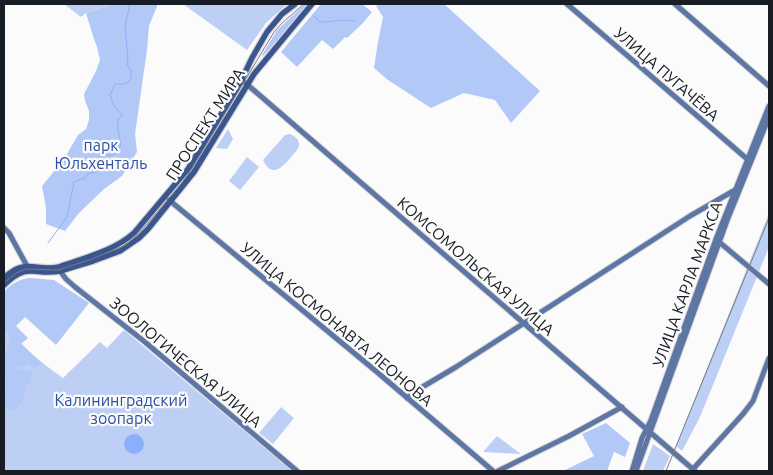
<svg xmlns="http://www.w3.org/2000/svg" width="773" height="475" viewBox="0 0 773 475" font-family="Ubuntu,sans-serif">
	<rect width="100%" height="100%" fill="#fbfbfb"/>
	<path fill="#bdcff4" d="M64 4H113L86 13 81 17Z
		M183 4H287L266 23 247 50Z
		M228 129 233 139 227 149 216 148Z
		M290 134C294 136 298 138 299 143 300 148 294 153 291 157 283 167 272 179 263 160L285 135Z
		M247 157 259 167 240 190 229 181Z
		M769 213V247L700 417 682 451 676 446Z
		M10 329C26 351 41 362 63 378L100 342 107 348 124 330 292 471H4V332Z
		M281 407 294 418 273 444 259 433Z
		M497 436 521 454 483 452Z
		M653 444 670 456 663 471H643Z"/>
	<path fill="#b2c9f7" d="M113 4H158L149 26 147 50 135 134 137 152 122 176 104 189 79 213 65 231 46 224V208L42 186 64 159 78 135 86 129 89 120V111L85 101 84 94 96 71 100 60 97 47 93 36 86 13Z
		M305 4H310L263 56 262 55 277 30Z
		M321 4H362L372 12 362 24 347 38 345 37 333 49 322 40 297 67 281 52Z
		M379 4H444L540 91 511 123 495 100 464 93 431 108 388 80 374 68 378 42 383 17 376 6Z
		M30 278 54 280 89 303 56 345 25 317 16 326 28 338 21 344 41 363 37 367 33 368 28 364 23 368 17 365 16 368 32 372V376L30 384 21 386 26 389 22 402 13 410 4 409 6 382 4 359 7 350 6 348 10 344 9 333 7 332 4 334V292C11 284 19 279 30 278Z
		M606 423 630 443 625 457 614 452 607 471H563L594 456 582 434Z"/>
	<path fill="#8baffa" d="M124 444a10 10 0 1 1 20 0a10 10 0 1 1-20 0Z"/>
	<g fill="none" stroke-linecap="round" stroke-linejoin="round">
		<path stroke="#8baffa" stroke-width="1" d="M223 4H232
			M241 4H251
			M314 16 320 22H324L344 20 355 21
			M48 243 67 217 74 182 85 178 89 173C96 173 98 171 101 166L100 160 102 155C106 155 112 156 115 154 126 149 116 131 118 122 118 120 120 117 122 115L114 106 110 95 115 84H126L131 78V71L127 65 128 60 125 26 130 4"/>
		<g stroke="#d7d7d9" stroke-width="7">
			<path id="secondary" d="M567 4C627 55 686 106 746 158L751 161
				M675 4 769 86
				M242 80 695 471
				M169 200 377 372 493 471
				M4 228 9 233 27 266
				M718 241 769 284
				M60 271 66 279 75 287 145 342 297 471
				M407 398 414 392 456 367 690 216 735 190
				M693 469 743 414 753 401 769 358
				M498 471 569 436 622 407
				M632 471 642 438 651 420 716 239 769 106
				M636 471 728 218 769 117"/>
		</g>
		<g stroke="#d7d7d9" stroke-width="8">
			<path id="primary" d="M4 278C26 257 35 272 59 267 84 258 114 251 134 233L188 169 240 83 252 58 267 32 282 14 295 4
				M4 285C29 261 34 276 60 271L93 261 120 251 139 238 148 229 194 172 254 74 312 4"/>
		</g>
		<use href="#secondary" stroke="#5e76a4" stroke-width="5"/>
		<use href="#primary" stroke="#3b568e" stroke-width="5.5"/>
		<path stroke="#797b80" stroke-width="1" d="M4 283 16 273 26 269 58 270 92 259 126 245 137 235 148 223 181 184 191 170 274 32 282 23 304 4
			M666 471 769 218"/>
	</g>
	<g text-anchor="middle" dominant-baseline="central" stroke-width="4.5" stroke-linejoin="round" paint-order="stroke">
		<g font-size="16" fill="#181c24" stroke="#fbfbfb">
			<text transform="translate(667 74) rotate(41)">УЛИЦА ПУГАЧЁВА</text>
			<text transform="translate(205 124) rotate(-57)">ПРОСПЕКТ МИРА</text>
			<text transform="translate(476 266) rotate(41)">КОМСОМОЛЬСКАЯ УЛИЦА</text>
			<text transform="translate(687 284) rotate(-70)">УЛИЦА КАРЛА МАРКСА</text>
			<text transform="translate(337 324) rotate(40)">УЛИЦА КОСМОНАВТА ЛЕОНОВА</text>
			<text transform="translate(186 362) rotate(40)">ЗООЛОГИЧЕСКАЯ УЛИЦА</text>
		</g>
		<g font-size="16" fill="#2a4fa5" stroke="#fbfbfb">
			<text x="101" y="145">парк<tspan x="101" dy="18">Юльхенталь</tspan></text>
			<text x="121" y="400">Калининградский<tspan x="121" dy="18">зоопарк</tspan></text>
		</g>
	</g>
	<rect width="773" height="475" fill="none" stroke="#181c24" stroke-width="10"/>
</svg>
